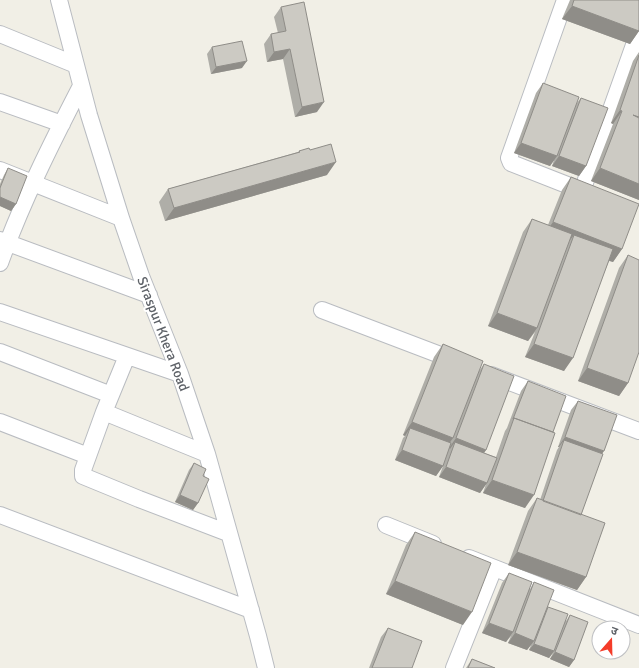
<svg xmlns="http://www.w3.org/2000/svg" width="639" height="668" viewBox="0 0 639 668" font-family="Signika,'Noto Sans Devanagari',sans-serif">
	<rect width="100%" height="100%" fill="#f1efe6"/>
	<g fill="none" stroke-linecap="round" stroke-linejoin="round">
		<g stroke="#b9bcc1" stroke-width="18">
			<path id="minor" d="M59 0 89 115 121 218 141 276 180 374 207 454 258 636 266 668
				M565 0 509 158 511 163 585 192
				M0 34 76 65
				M0 102 62 124
				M0 170 121 218
				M582 191 639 31
				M0 240 149 295
				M0 263C22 202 51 144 81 86
				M322 310 456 361
				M0 312 180 374
				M0 352 111 395
				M127 356 104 412 207 454
				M491 375 639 431
				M104 412 83 470V476L139 499 228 533
				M0 422 88 456
				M0 515 251 610
				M386 525 433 544
				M469 558 639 625
				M454 668 494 568"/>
		</g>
		<use href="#minor" stroke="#fff" stroke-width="16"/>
	</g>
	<path fill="#afaea8" d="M570 0H639V31L630 44 562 19Z
		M281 7 317 112 295 117 283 59 267 62 264 44 271 34 278 33 274 17Z
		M212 47 242 68 211 74 207 54Z
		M639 52V200L591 181 613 124 611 123 633 61Z
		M543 83 576 104 581 98 586 166 579 176 552 166 554 160 550 166 514 153 536 93Z
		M310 150 327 175 165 221 159 202 168 189 298 152 299 151Z
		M8 168 16 204 11 211 0 206V184L4 175Z
		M571 177 622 249 613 262 609 261 564 371 525 357 535 332 528 341 488 326 523 232 532 219 548 225 562 190Z
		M628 255V383L619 396 578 381 619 268Z
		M443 344 479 371 484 364 486 450 484 453 496 457 505 431 507 428 521 391 528 381 553 432 525 508 483 493 486 484 480 493 439 477 443 466 436 476 395 460 403 438 405 436 403 435 434 357Z
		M578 401 602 454 581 515 586 577 577 590 508 565 528 511 537 498 540 500 557 450 559 447H558L571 410Z
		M194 463 203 476 198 503 193 510 175 502 189 470Z
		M415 532 463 625 386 594 406 545Z
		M509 573 530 589 534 582 546 609 548 607 566 621 570 615 574 660 569 667 550 659 553 653 549 658 529 650 531 645 527 650 508 643 511 636 506 642 482 633 502 583Z
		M388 628 412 668H369L381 637Z
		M472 659 495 668H466Z"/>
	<path fill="#8f8d88" d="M572 6 639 31 630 44 562 19Z
		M290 49 283 59 267 62 274 52Z
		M247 61 242 68 211 74 216 67Z
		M324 102 317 112 295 117 302 107Z
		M620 110 622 111 613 124 611 123Z
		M521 143 557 156 550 166 514 153Z
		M559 156 586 166 579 176 552 166Z
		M336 162 327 175 165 221 174 208Z
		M600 168 639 184V200L591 181Z
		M0 197 16 204 11 211 0 206Z
		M553 222 622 249 613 262 570 246 574 235 567 244 544 235Z
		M497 313 537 328 528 341 488 326Z
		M534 344 573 358 564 371 525 357Z
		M587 368 628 383 619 396 578 381Z
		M412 422 453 438 444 451 410 428 405 436 403 435Z
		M565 437 604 451 597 461 564 440 559 447H558Z
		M456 438 486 450 479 460 455 442 450 449 449 448Z
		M402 450 443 466 436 476 395 460Z
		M446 467 487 483 480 493 439 477Z
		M492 480 534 495 525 508 483 493Z
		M180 495 198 503 193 510 175 502Z
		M517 552 586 577 577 590 508 565Z
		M395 581 472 612 463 625 386 594Z
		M489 623 513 632 506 642 482 633Z
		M515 633 534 641 527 650 508 643Z
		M534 644 554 651 549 658 529 650Z
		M555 652 574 660 569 667 550 659Z"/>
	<path fill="#cccac3" stroke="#8f8d88" d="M574 0H639V31L572 6Z
		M304 2 324 102 302 107 290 49 274 52 271 34 286 31 281 7Z
		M242 41 247 61 216 67 212 47Z
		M639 55V117L633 115 639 118V184L600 168 622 111 620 110Z
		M543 83 579 97 557 156 521 143Z
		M581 98 608 108 586 166 559 156Z
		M331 144 336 162 174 208 168 189 300 152 299 151 309 148 310 150Z
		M8 168 27 176 16 204 0 197V188Z
		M571 177 639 204 622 249 553 222Z
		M532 219 572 234 537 328 497 313Z
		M574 235 613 249 573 358 534 344Z
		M628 255 639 260V352L628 383 587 368Z
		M443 344 483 361 453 438 412 422Z
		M484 364 514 376 486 450 456 438Z
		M528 381 566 396 553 432 514 418 513 419Z
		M578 401 617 415 604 451 565 437Z
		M514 418 555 433 534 495 492 480Z
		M410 428 451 443 443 466 402 450Z
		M564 440 603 454 581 515 543 501Z
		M455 442 497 458 487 483 446 467Z
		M194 463 206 469 203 476 209 479 198 503 180 495Z
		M537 498 605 523 586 577 517 552Z
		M415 532 491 563 472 612 395 581Z
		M509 573 532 582 513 632 489 623Z
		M534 582 554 590 534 641 515 633Z
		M548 607 568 614 554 651 534 644Z
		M570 615 588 622 574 660 555 652Z
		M388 628 422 641 412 668H372Z
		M472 659 495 668H468Z"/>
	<g text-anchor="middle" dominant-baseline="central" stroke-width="4" stroke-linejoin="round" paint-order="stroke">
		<g font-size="14" fill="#5e6268" stroke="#fff">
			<text transform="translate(163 334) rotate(69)">Siraspur Khera Road</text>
		</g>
	</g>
	<g transform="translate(611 640) rotate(20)"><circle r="19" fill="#ffffff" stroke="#bfc0c3"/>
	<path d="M0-3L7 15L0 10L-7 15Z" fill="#f43c29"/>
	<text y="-6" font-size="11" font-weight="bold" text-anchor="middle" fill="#5e6268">उ</text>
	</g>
</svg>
